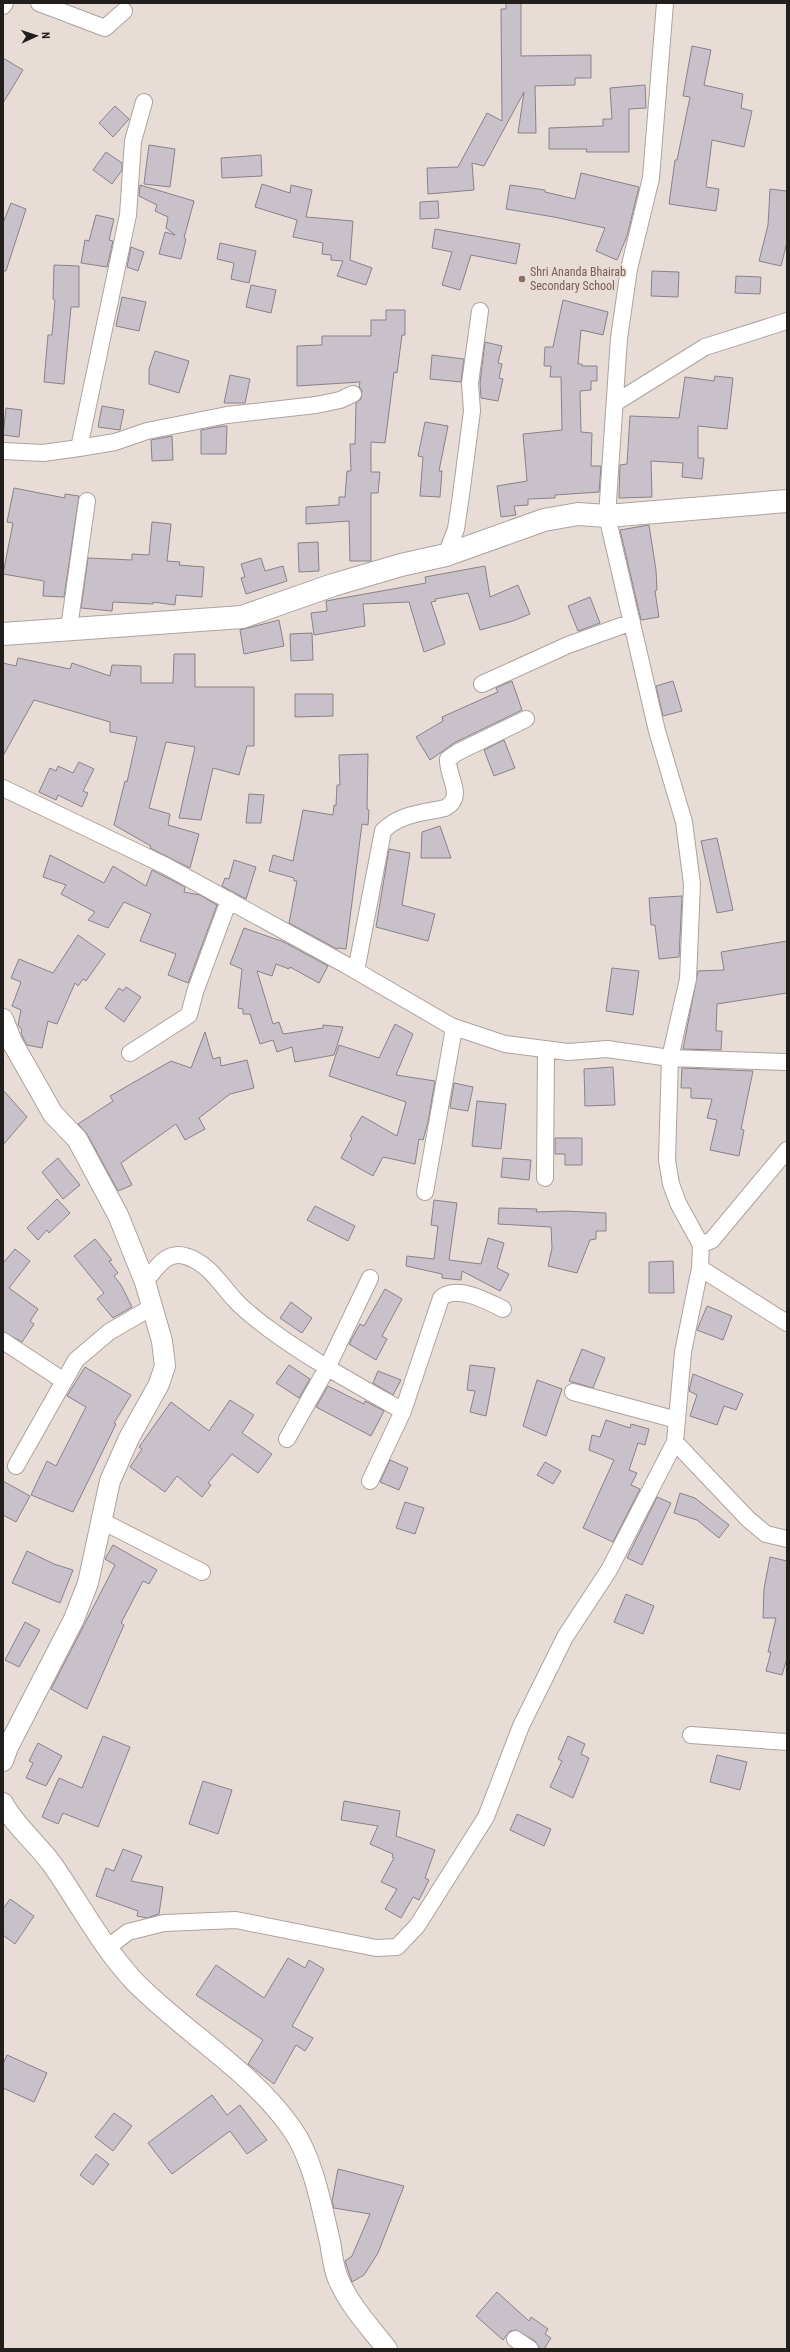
<svg xmlns="http://www.w3.org/2000/svg" width="790" height="2352" viewBox="0 0 790 2352" font-family="'Roboto Condensed',sans-serif">
	<rect width="100%" height="100%" fill="#e8dcd7"/>
	<path fill="#c8c1ca" stroke="#89828b" d="M506 3H521V56L591 55V78H575V85L535 86 536 133H518L524 92 484 166 472 163 474 190 428 194 427 168 458 167 487 113 502 121 501 9H506Z
		M692 46 711 50 704 85 743 94 741 108 752 111 744 147 712 140 706 187 719 189 716 211 669 204 675 160H677L690 97 683 96Z
		M3 58 23 70 3 103Z
		M645 85 646 108 629 109V152H586L587 149H549V128L603 126V119H612L610 88Z
		M115 106 129 119 113 137 99 123Z
		M149 145 175 149 170 187 144 184Z
		M106 152 122 163V170L112 184 93 170Z
		M261 155 262 176 222 178 221 158Z
		M581 173 639 187 627 236 617 260 596 251 605 228 554 217 506 209 510 185 545 190V192L575 199Z
		M262 184 290 193 291 185 312 190 306 217 353 221 350 260 372 268 366 285 337 276 343 261 331 260V255L322 254 323 243 293 237 297 220 255 207Z
		M140 185 194 201 184 238 186 239 181 259 159 254 165 232 175 235 166 228 168 217 155 211 157 205 139 196Z
		M770 189 787 191V242L781 266 759 261 768 225Z
		M438 201 439 218 420 219V202Z
		M11 203 26 209 6 271H3V223Z
		M96 215 114 219 109 240 113 241 107 267 81 263 85 240 89 241Z
		M435 229 520 244 516 264 471 255 460 290 442 285 452 252 432 248Z
		M220 243 256 251 249 283 231 279 234 263 217 259Z
		M131 247 144 252 138 271 127 267Z
		M54 265 79 266V307H71L64 384 44 382 48 335H52L55 300 53 299Z
		M652 271 679 272 678 297 651 296Z
		M736 276 761 277 760 294 735 293Z
		M251 285 276 290 271 313 246 307Z
		M122 297 146 302 139 331 116 326Z
		M563 300 608 312 603 335 581 330 578 364H582V366H597V381H591V390L580 391 581 432 592 433 591 466H601L599 492 555 495V498L528 499V505L514 506 516 515 501 517 497 486 527 481 523 434 562 430 561 377H550L551 366H544L545 347H553Z
		M386 310H405V335H402L397 373 394 372 385 443 371 442V472H380L378 493H371V561H350L349 521 306 524V507L339 505V497H345L347 471H351L350 444H355L356 403 361 399 362 390 359 387 360 382 297 386V346L322 345V336H371V320H386Z
		M485 342 502 346 498 363 502 364 499 378 503 379 498 401 481 398 480 383Z
		M155 351 189 361 179 393 149 384V369Z
		M432 355 464 359 461 382 430 379Z
		M230 375 250 379 245 403H224Z
		M715 376 733 378 727 429 698 426V458H704L702 479 682 477 683 463 651 461 652 497 619 498 620 465 627 464 630 416 679 418 685 377 714 381Z
		M102 406 124 410 120 430 98 427Z
		M6 408 22 410 19 437 3 435Z
		M425 422 448 426 439 471H442L440 497 420 496 423 457 418 456Z
		M223 426H227L226 454H201V430Z
		M172 436 173 460 152 461 151 440Z
		M14 488 65 498V494L79 496 64 597 43 596 44 581 3 574 13 523 7 522Z
		M152 522 171 524 167 561 180 562 179 565 204 567 202 597 176 595 175 605 153 602V604L113 602 112 611 81 608 88 558 132 560V554L149 555Z
		M649 525 656 570 657 590 655 591 659 617 641 620 620 530Z
		M318 542 319 571 299 572 298 543Z
		M261 558 265 571 283 566 287 581 246 594 241 578 245 577 241 564Z
		M485 566 490 597 518 585 530 614 513 621 480 630 468 593 435 599 436 601 431 602 445 644 424 652 409 602 363 604 365 626 314 635 311 613 327 611 326 601 426 583 425 577Z
		M590 597 600 623 578 631 568 606Z
		M279 620 284 646 244 654 240 630Z
		M312 633 313 660 291 661 290 634Z
		M174 654H195V687H254V746H247L239 775 213 768 201 820 179 818 195 747 166 742 149 808 170 814 168 825 199 834 190 868 150 848 151 846 114 825 125 781 127 782 137 737 110 732V722L34 700 3 756V663L16 666 18 658 70 669 72 663 110 676 112 665 141 666V683H173Z
		M512 681 522 710 454 743 430 760 416 737 443 721 442 717 498 692 496 688Z
		M673 681 682 711 663 716 656 686Z
		M295 694H333V716L295 717Z
		M504 740 515 768 494 776 484 750Z
		M368 754 367 809 369 810 368 825 362 824 346 949 338 948 337 949 289 923 297 881H294V878L269 871 273 855 293 861 303 810 333 815 334 805 336 806 337 785H340L339 755Z
		M79 762 94 769 83 791 88 793 82 807 58 795 56 800 39 792 50 768 56 771 58 766 73 773Z
		M249 794 264 795 261 823H246Z
		M440 826 451 858H421L422 832Z
		M717 838 733 910 717 913 701 841Z
		M389 849 410 853 402 905 435 914 428 941 376 927Z
		M50 855 104 883 113 866 146 886 152 870 185 887 184 892 200 895 217 905 188 983 168 975 176 954 140 941 151 914 124 902 108 928 88 920 95 912 61 894 66 885 43 877Z
		M234 860 256 867 246 899 222 886 225 878 229 879Z
		M682 896 679 957 659 959 655 925H651L649 898Z
		M244 928 284 942 328 966 319 983 290 967 289 969 276 964 272 976 257 971 273 1024 279 1022 283 1034 323 1028V1025L343 1027 334 1055 295 1062 292 1047 277 1052 273 1040 260 1044 250 1014H243V1009L238 1008 242 969 230 964Z
		M78 935 105 954 86 981 83 979 78 986 75 983 57 1024 48 1021 42 1048 27 1045 21 1034 22 1030 18 1025 21 1010 12 1006 21 982 11 978 19 959 53 973Z
		M787 941V993L717 1004 716 1031H722L721 1050 683 1049 698 971 724 970 721 952Z
		M612 968 639 971 633 1015 606 1011Z
		M126 987 141 997 124 1022 105 1008 119 988 123 991Z
		M395 1024 413 1034 396 1075 435 1081 428 1122 423 1140 419 1139 415 1164 383 1157 373 1176 341 1158 352 1138 350 1136 362 1116 397 1136 406 1102 329 1076 339 1045 379 1058Z
		M205 1032 213 1059 220 1057 221 1066 247 1060 254 1088 230 1094 199 1118 205 1129 185 1140 176 1124 121 1163 132 1185 118 1191 87 1134 78 1124 113 1101 110 1096 171 1061 191 1068Z
		M613 1067 615 1105 585 1106 584 1069Z
		M682 1068 753 1071 741 1129 744 1130 739 1156 710 1150 717 1120 707 1118 712 1099 691 1098V1088H681Z
		M454 1083 473 1087 468 1111 450 1108Z
		M3 1090 27 1117 3 1145Z
		M477 1101 506 1104 501 1149 472 1146Z
		M555 1138H582V1165H565V1154H555Z
		M58 1158 80 1185 63 1199 42 1172Z
		M503 1158 531 1160 529 1180 501 1177Z
		M57 1199 70 1213 49 1233 47 1230 38 1240 27 1228Z
		M434 1200 457 1203 449 1260 481 1264 488 1238 504 1243 497 1268 509 1274 500 1291 462 1271 461 1280 442 1278V1274L406 1266 407 1256 434 1259 438 1226 431 1225Z
		M315 1206 355 1226 348 1241 307 1220Z
		M499 1208 537 1209 536 1212 564 1211 606 1213V1231H596V1239L590 1240 577 1273 548 1266 552 1248 551 1227 498 1224Z
		M95 1239 112 1260 109 1261 118 1273 114 1276 121 1285 132 1307 113 1318 97 1299 104 1293 74 1256Z
		M15 1249 30 1261 9 1288 38 1309 30 1321 34 1324 22 1342 3 1332V1263Z
		M673 1261 674 1293H649V1262Z
		M385 1289 402 1299 382 1336 387 1339 376 1360 349 1344 360 1324 364 1326Z
		M291 1302 312 1318 302 1333 280 1318Z
		M707 1306 732 1316 723 1340 697 1330Z
		M582 1349 605 1358 593 1388 569 1381Z
		M289 1365 310 1379 299 1398 276 1383Z
		M470 1365 495 1368 486 1416 470 1412 475 1391 467 1390Z
		M85 1367 131 1395 114 1423 116 1424 73 1512 31 1495 47 1461 56 1466 86 1407 67 1396Z
		M378 1371 401 1380 393 1395 373 1383Z
		M693 1374 743 1394 736 1410 724 1406 717 1425 690 1416 697 1395 689 1391Z
		M537 1380 562 1389 546 1436 523 1426Z
		M328 1386 364 1404 365 1401 384 1411 371 1436 316 1407Z
		M230 1400 254 1415 242 1433 272 1454 258 1473 232 1454 208 1483 211 1485 202 1497 177 1476 165 1492 130 1467 142 1449 139 1447 171 1402 209 1431Z
		M606 1420 630 1428 631 1424 649 1429 645 1445 638 1443 629 1470 637 1473 631 1485 640 1489 613 1542 583 1528 614 1460 589 1450 592 1435 600 1437Z
		M390 1460 408 1468 399 1490 380 1482Z
		M545 1462 561 1471 553 1484 537 1475Z
		M3 1481 30 1496 16 1522 3 1515Z
		M680 1493 695 1498 729 1525 719 1538 697 1520 674 1513Z
		M657 1497 671 1503 642 1565 627 1558Z
		M405 1502 424 1508 415 1534 396 1528Z
		M113 1545 157 1570 149 1584 143 1581 121 1623 124 1625 87 1709 51 1689 115 1565 105 1559Z
		M27 1551 54 1564 73 1570 60 1603 12 1583Z
		M770 1557 787 1561V1658L782 1675 766 1671 771 1652H768L776 1618H763L764 1589Z
		M626 1594 654 1606 643 1634 614 1622Z
		M25 1622 40 1630 19 1667 5 1660Z
		M103 1736 130 1747 98 1827 63 1813 58 1824 42 1817 59 1778 82 1788Z
		M568 1736 585 1744 581 1754 589 1758 573 1798 550 1787 562 1761 558 1759Z
		M38 1743 62 1756 46 1786 26 1778 33 1763 29 1761Z
		M717 1755 747 1762 740 1790 710 1782Z
		M203 1781 232 1790 218 1834 189 1824Z
		M344 1801 400 1811 396 1836 435 1850 425 1878 429 1880 419 1900 413 1897 401 1918 385 1909 397 1889 381 1882 394 1858 392 1857 393 1854 370 1844 378 1826 341 1820Z
		M517 1814 551 1829 544 1846 510 1830Z
		M123 1849 142 1856 131 1881 163 1887 159 1914 147 1918 137 1916 138 1911 96 1896 106 1868 114 1871Z
		M10 1899 34 1916 15 1944 3 1935V1909Z
		M288 1958 305 1968 309 1960 324 1969 292 2026 313 2038 305 2051 296 2045 274 2084 248 2064 263 2040 196 1995 216 1965 264 1998Z
		M7 2055 47 2073 34 2102 3 2088V2064Z
		M212 2095 227 2115 240 2105 267 2140 247 2154 230 2131 172 2174 148 2143Z
		M114 2113 132 2126 113 2151 95 2137Z
		M96 2154 109 2164 93 2185 80 2175Z
		M338 2169 404 2186 378 2253 364 2275 352 2282 345 2261 352 2256 370 2214 334 2208 332 2201Z
		M497 2292 529 2321 531 2317 548 2329 545 2334 551 2338 544 2349 539 2348 535 2341 516 2330 510 2331 503 2340 476 2316Z"/>
	<g fill="none" stroke-linecap="round" stroke-linejoin="round">
		<g stroke="#ada29d" stroke-width="18">
			<path id="minor" d="M39 3 105 28 124 11
				M3 6 5 3
				M615 403 705 347 787 321
				M79 448 128 215 133 141 144 102
				M3 451 43 453 79 448 115 442 147 431 227 415 316 405 340 400 353 394
				M446 555 456 529 461 495 472 411 470 383 480 311
				M69 628 87 501
				M482 684 568 645 632 622
				M3 788 166 866 346 965 451 1026 505 1044 568 1052 607 1049 670 1058 787 1062
				M356 971 383 831C399 814 423 813 445 808 466 797 447 777 448 759L458 752 526 719
				M130 1053 189 1015 195 992 229 900
				M545 1178 546 1049
				M425 1192 454 1028
				M701 1245 712 1240 787 1150
				M700 1268 787 1323
				M145 1282C155 1270 166 1250 185 1256 207 1262 220 1283 234 1299 244 1310 257 1320 269 1329 311 1360 357 1385 403 1411
				M3 1341 64 1381
				M573 1392 677 1420
				M287 1439 327 1368 370 1278
				M675 1442 748 1519 766 1534 787 1539
				M16 1466 76 1360 109 1332 152 1307
				M370 1481 403 1411 441 1298C456 1284 487 1301 503 1309
				M100 1520 202 1572
				M691 1735 787 1742
				M107 1948 128 1932 164 1923 236 1920 376 1948 397 1947 417 1926 486 1817 521 1726 565 1637 609 1570 675 1442 683 1352 700 1268 701 1245 678 1203 671 1184 667 1160 670 1058 688 979 692 884 684 822 657 731 607 516 619 338 629 269 651 178 665 3
				M515 2339 530 2349"/>
		</g>
		<g stroke="#ada29d" stroke-width="22">
			<path id="tertiary" d="M3 1019 12 1042 53 1114 77 1139 118 1215 145 1282 162 1341 165 1366 159 1384 129 1438 110 1481 88 1583 74 1619 8 1747 3 1761
				M3 1803C11 1821 39 1846 52 1864 80 1904 102 1947 135 1982 185 2033 251 2070 292 2129 313 2158 322 2208 330 2242 332 2253 333 2265 337 2276 348 2304 369 2326 387 2349"/>
		</g>
		<g stroke="#ada29d" stroke-width="24">
			<path id="primary" d="M3 634 242 617 333 585 401 565 446 555 544 520 578 514 607 516 787 501"/>
		</g>
		<use href="#minor" stroke="#fff" stroke-width="16"/>
		<use href="#tertiary" stroke="#fff" stroke-width="20"/>
		<use href="#primary" stroke="#fff" stroke-width="22"/>
	</g>
	<circle fill="#8d6e63" stroke="#e8dcd7" stroke-width="1.5" cx="522" cy="279" r="4"/>
	<g text-anchor="middle" dominant-baseline="central" stroke-width="3" stroke-linejoin="round" paint-order="stroke">
		<g font-size="12" fill="#785e54" stroke="#e8dcd7" text-anchor="start">
			<text x="530" y="272">Shri Ananda Bhairab<tspan x="530" dy="14">Secondary School</tspan></text>
		</g>
	</g>
	<rect width="790" height="2352" fill="none" stroke="#221e1c" stroke-width="8"/>
	<g transform="translate(36 36) rotate(87)" stroke="#e8dcd7" stroke-width="3" paint-order="stroke">
	<path d="M0-3L7 15L0 10L-7 15Z" fill="#221e1c"/>
	<text y="-6" font-size="11" font-weight="bold" text-anchor="middle" fill="#221e1c">N</text>
	</g>
</svg>
